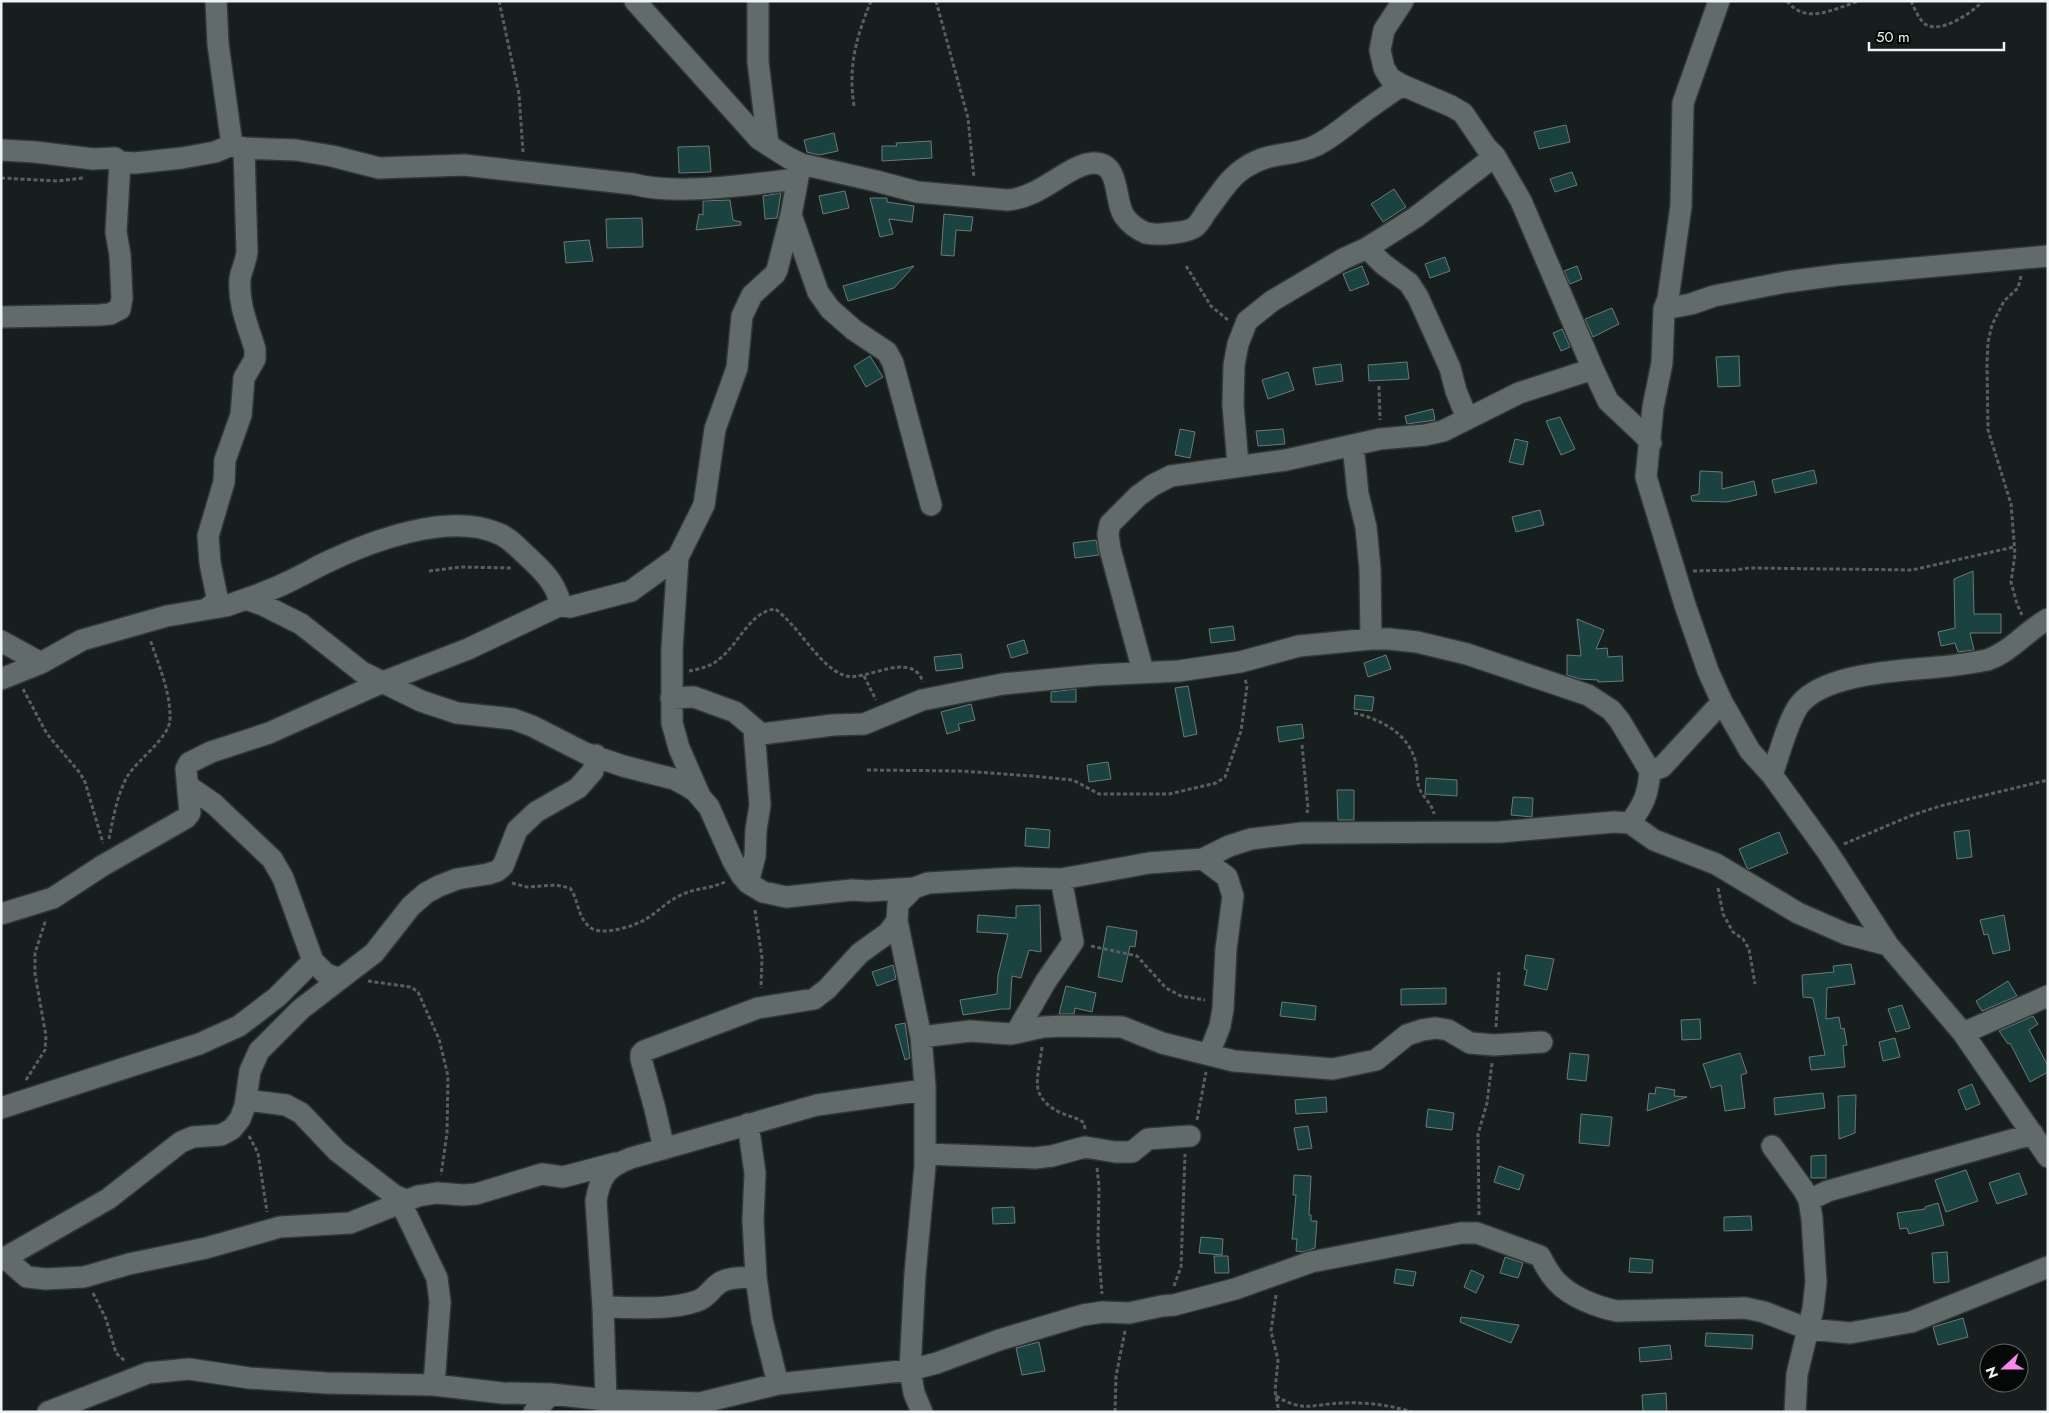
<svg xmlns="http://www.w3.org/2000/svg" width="2049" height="1413" viewBox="0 0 2049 1413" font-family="Jost,sans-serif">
	<rect width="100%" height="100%" fill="#161e1e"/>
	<path fill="#1a4241" stroke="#6e7878" d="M1566 125 1570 142 1539 149 1534 132Z
		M834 133 838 151 819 155 807 152 804 140Z
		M931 141 932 158 882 161V146H897L896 143Z
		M709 146 711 172 679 173 678 147Z
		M1572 172 1577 185 1555 192 1550 179Z
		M1394 189 1406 207 1383 222 1371 204Z
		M845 191 849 208 823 214 819 196Z
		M781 193 777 218 765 219 763 196Z
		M870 198H887V202L914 206 912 222 889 219 893 234 880 237Z
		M730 200 733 220 741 222V225L696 230 699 214 703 215V201Z
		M944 214 973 217 971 231 956 230 954 256 941 255Z
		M642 218 643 247 607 248 606 219Z
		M589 240 593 261 566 263 564 242Z
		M1445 257 1450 271 1430 278 1425 264Z
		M914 266 894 288 848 301 843 286Z
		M1362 266 1369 284 1350 291 1343 274Z
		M1577 266 1582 279 1570 284 1564 271Z
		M1612 308 1619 324 1593 337 1585 319Z
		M1562 329 1570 347 1561 351 1553 333Z
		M870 356 883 377 866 387 854 366Z
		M1739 356 1740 386 1718 387 1716 357Z
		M1407 362 1409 379 1369 381 1368 365Z
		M1341 364 1343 381 1316 385 1313 368Z
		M1288 372 1294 390 1268 399 1262 380Z
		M1433 409 1435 420 1407 424 1405 416Z
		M1560 417 1575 449 1561 455 1546 421Z
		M1180 429 1195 432 1190 458 1175 455Z
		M1283 429 1285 444 1258 446 1256 431Z
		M1515 439 1528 442 1523 465 1509 462Z
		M1814 470 1817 483 1775 493 1772 480Z
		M1700 471 1722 472V489L1754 481 1757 495 1727 502 1692 501 1691 496 1699 494Z
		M1540 510 1544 525 1516 532 1512 517Z
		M1096 540 1099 555 1075 558 1073 543Z
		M1973 571 1974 614H2001V633H1970L1974 650 1958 652 1955 643 1941 646 1938 632 1955 628 1954 579Z
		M1577 619 1604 630 1596 649 1607 648 1608 657 1622 656 1623 681 1598 682V680L1580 679 1567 675V655L1581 656Z
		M1233 626 1235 640 1211 643 1209 629Z
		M1024 640 1028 653 1011 658 1007 645Z
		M961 654 963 668 936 671 934 657Z
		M1386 655 1391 669 1368 677 1364 663Z
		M1188 686 1197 734 1184 737 1175 688Z
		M1076 689V702H1051V692Z
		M1355 695 1374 697 1372 711 1354 709Z
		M971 704 975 720 958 724 960 730 947 734 941 712Z
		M1302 724 1304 738 1279 742 1277 727Z
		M1108 762 1111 779 1089 782 1087 765Z
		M1426 778 1457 780V796L1425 794Z
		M1337 790H1354V820H1338Z
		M1513 797 1533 798 1532 817 1511 815Z
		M1026 828 1050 830 1049 848 1025 846Z
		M1969 830 1972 857 1957 859 1954 832Z
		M1779 832 1788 853 1749 869 1747 868 1739 849Z
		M1040 905 1041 952 1029 950 1021 978 1012 976 1010 1009H1002L963 1015 960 1000 997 994 998 975 1008 934 977 932 978 915 1016 918V906Z
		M2004 915 2010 950 1993 954 1988 934 1984 935 1980 920Z
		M1107 926 1137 931 1135 947 1130 946 1122 982 1098 977Z
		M1526 955 1554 959 1547 990 1524 985 1527 970 1524 969Z
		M1851 964 1855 984 1827 988 1826 1019 1839 1017 1841 1029 1844 1028 1847 1045 1843 1046 1845 1067 1811 1070 1809 1057 1825 1055 1813 998 1803 997 1802 975 1834 972 1833 966Z
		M893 965 896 979 877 986 872 972Z
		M2008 981 2017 996 1982 1011 1976 1001Z
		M1066 986 1096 993 1092 1012 1075 1008 1074 1014H1059Z
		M1446 988V1004L1401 1005V989Z
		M1282 1002 1316 1006 1315 1020 1280 1016Z
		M1902 1005 1910 1028 1896 1032 1888 1009Z
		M2033 1016 2038 1024 2029 1030 2048 1066V1072L2030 1082 2010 1043 2008 1044 1999 1031Z
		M1700 1019 1701 1039 1682 1040 1681 1020Z
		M905 1023 910 1058 905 1060 895 1025Z
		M1895 1038 1900 1057 1883 1061 1879 1042Z
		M1570 1053 1589 1055 1586 1081 1567 1079Z
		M1740 1053 1747 1073 1741 1075 1745 1108 1725 1111 1721 1085 1711 1088 1703 1064Z
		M1972 1084 1980 1104 1966 1110 1958 1090Z
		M1656 1087 1675 1090 1674 1096 1687 1097 1647 1111 1649 1093 1655 1094Z
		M1823 1093 1825 1108 1775 1115 1774 1098Z
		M1856 1095 1855 1133 1839 1139 1838 1096Z
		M1326 1097 1327 1112 1296 1114 1295 1100Z
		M1428 1109 1454 1113 1452 1130 1426 1127Z
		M1581 1114 1612 1117 1609 1146 1579 1143Z
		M1308 1126 1312 1148 1298 1150 1294 1128Z
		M1826 1155V1178H1811V1156Z
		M1499 1166 1524 1175 1519 1190 1494 1182Z
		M1966 1170 1978 1201 1946 1212 1935 1180Z
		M2019 1173 2027 1194 1997 1204 1989 1183Z
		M1294 1175 1311 1176 1309 1215H1311V1221H1317L1315 1248 1303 1252 1296 1251 1297 1239H1292L1296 1195H1293Z
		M1938 1203 1944 1225 1909 1234 1907 1228 1900 1229 1897 1213 1925 1209V1207Z
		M1014 1207 1015 1223 993 1224 992 1208Z
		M1751 1216 1752 1230 1724 1231V1217Z
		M1201 1237 1223 1239 1222 1255 1199 1253Z
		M1947 1252 1949 1282 1934 1283 1932 1253Z
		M1214 1256H1228L1229 1273H1215Z
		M1505 1257 1523 1263 1518 1278 1500 1273Z
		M1630 1258 1653 1260 1652 1273 1629 1272Z
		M1396 1269 1416 1272 1413 1286 1394 1283Z
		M1471 1270 1484 1276 1476 1293 1464 1287Z
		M1461 1317 1504 1323 1519 1325 1511 1343 1460 1322Z
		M1963 1318 1968 1337 1938 1345 1933 1327Z
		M1706 1333 1753 1335 1752 1349 1705 1346Z
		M1039 1342 1045 1371 1022 1375 1016 1348Z
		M1670 1345 1672 1359 1640 1362 1639 1348Z
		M1666 1393 1667 1412H1643L1642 1395Z"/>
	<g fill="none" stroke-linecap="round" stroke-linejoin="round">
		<g stroke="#323737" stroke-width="24">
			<path id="street" d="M216 1 218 44 232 145
				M635 1 759 139 787 157 801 164 876 181 917 192 1007 200C1041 198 1067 165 1093 163 1122 162 1113 202 1125 217 1130 224 1139 230 1146 233 1154 235 1165 234 1173 233 1180 232 1188 232 1195 227 1199 224 1203 217 1206 212 1218 197 1229 177 1246 167 1270 151 1292 157 1315 146 1332 138 1346 125 1361 114 1374 104 1388 95 1402 85
				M758 1V62L768 144
				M1403 1 1384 30 1380 50 1384 68 1390 78 1402 85 1451 106 1463 113 1486 147 1495 156 1521 201 1593 369 1608 401 1642 433 1651 443
				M1719 1 1683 103 1681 206 1668 299 1664 309 1662 363 1653 407 1646 477 1685 605 1708 671 1722 702 1750 751 1772 775 1827 851 1888 945 1963 1033 2048 1157
				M1 150 35 152 93 159 115 158 120 162 135 163 182 158 215 152 232 145 244 148 296 150 332 156 379 168 464 165 633 184C678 196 750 184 797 179
				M791 215 818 292 830 309 854 330 887 352 893 363 931 505
				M1367 248 1383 264 1409 283 1418 297 1450 368 1456 391 1467 418
				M1664 309 1691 304 1714 296 1786 282 1838 275 2048 256
				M1 317 100 315 110 314 120 309 122 298 120 255 116 232 120 162
				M1353 445 1358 494 1366 527 1370 569 1371 639
				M1238 465 1233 405 1234 365 1238 344 1247 321 1272 301 1343 259 1367 248 1416 217 1495 156
				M246 599C260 594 274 589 288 582 301 576 313 569 325 563 371 541 448 512 497 533 509 537 518 548 527 556 544 572 555 582 561 605
				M208 608 216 602 217 597 210 563 208 536 224 482 225 460 241 415 244 378 255 359V349C248 326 238 304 240 279 241 270 246 262 247 252L244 148
				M1 641 41 663
				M1143 671 1110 549 1108 534 1110 524 1138 496 1153 485 1171 476 1286 460 1380 439 1425 435 1443 431 1519 393 1593 369
				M1 679 41 663 82 640 167 616 226 606 246 599 263 605 301 624 362 672 421 701 457 713 513 719 532 726 585 753 623 766 674 779 689 787 696 792 709 807 733 861 742 876 748 883 763 892 786 897 852 890 869 891 914 888
				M671 698 694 697 735 712 761 734 833 725 864 724 922 700 1003 684 1095 675 1179 671 1240 662 1299 646 1371 639H1389L1417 642 1467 654 1588 695 1611 710 1620 721 1650 771
				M1772 775C1778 758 1789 717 1800 704 1826 673 1900 671 1938 667 1954 666 1971 663 1987 660 2011 652 2026 631 2048 619
				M188 786 214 804 272 859 283 878 313 961 326 974 340 979
				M699 794 679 748 672 723V649L678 557 704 505 715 429 737 368 742 316 752 295 775 274 777 270 791 215 800 167
				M1630 823C1644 804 1648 795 1650 771L1662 767 1722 702
				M1203 859 1227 877 1233 896 1226 949 1223 1009 1220 1026 1209 1054
				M748 883 755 856 756 830 760 805 754 730
				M1 914 53 898 102 866 186 818 190 813 186 769 189 763 211 752 269 733 383 682 468 649 561 605 570 607 631 591 678 557
				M1016 1033 1046 981 1073 942 1061 879
				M1963 1033 2048 996
				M921 1037 970 1031 1011 1034 1043 1027 1064 1026 1122 1027 1162 1043 1234 1061 1333 1069 1376 1060 1407 1035 1422 1030 1436 1028 1448 1030 1470 1043 1494 1045 1542 1042
				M246 1100 286 1105 301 1113 337 1151 394 1195 405 1200
				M1 1108 199 1044 239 1026 277 997 313 961
				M748 1124 755 1173 753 1220 756 1277 762 1320 778 1384
				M1772 1146 1803 1189 1809 1200 1812 1219 1816 1282 1813 1309 1797 1374 1795 1412
				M664 1149 655 1109 641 1059V1054L644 1051 758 1008 814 999 827 989 860 953 888 933 897 921
				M925 1154 1035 1158 1052 1156 1085 1147 1115 1152H1132L1148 1139 1190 1136
				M1809 1200 1828 1191 2033 1134
				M400 1201 437 1278 440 1302 434 1385
				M5 1258 27 1277 46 1279 84 1277 129 1264 206 1248 280 1227 350 1223 418 1196 437 1193 463 1195 476 1194 542 1174 563 1177 616 1163
				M1 1260 108 1199 181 1142 193 1137 221 1135 232 1129 240 1119 245 1106 250 1071 259 1051 301 1009 374 953 411 906 426 893 439 886 457 879 488 874 497 871 503 866 517 830 536 812 578 788 593 771 596 755
				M603 1307C633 1307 668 1311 697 1301 707 1298 710 1290 718 1284 728 1276 744 1278 756 1277
				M48 1412 148 1373 189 1369 249 1378 326 1383 434 1385 502 1393 551 1394 606 1400 700 1403 778 1384 910 1370 937 1363 999 1340 1083 1315 1103 1312 1129 1313 1162 1306 1174 1305 1235 1289 1311 1262 1461 1233H1477L1540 1256C1545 1265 1549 1274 1557 1282 1571 1297 1597 1307 1617 1311L1745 1308 1764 1312 1808 1329 1850 1333 1911 1322 2048 1267
				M534 1412 551 1394
				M604 1412 606 1400 603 1307 596 1201C600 1176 607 1167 631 1158L817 1105 924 1090 925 1086
				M922 1412 914 1393 910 1370 915 1274 925 1166V1086L921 1037 897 921 898 904 914 888 928 883 1014 878 1061 879 1149 863 1203 859 1229 846 1251 839 1302 833 1500 832 1614 822 1630 823 1654 840 1716 864 1798 913 1846 934 1888 945"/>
		</g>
		<path stroke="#585f5f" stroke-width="3" stroke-dasharray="4 2.5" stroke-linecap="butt" d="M499 1 519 94 523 152
			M936 1 968 118 974 178
			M1787 1C1807 26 1834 8 1860 1
			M1911 1C1915 9 1918 18 1925 24 1940 35 1973 12 1983 1
			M854 106C848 66 856 38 871 1
			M1 178 58 181 83 178
			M1186 266 1211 306 1228 320
			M2021 276 2018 288 2004 301 1992 325 1988 342 1987 363 1988 430 2011 504 2015 554 2011 582 2017 604 2022 615
			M1379 386 1380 420
			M429 571 461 567 511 568
			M1693 571 1735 570 1749 568 1912 570 2014 547
			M689 671C699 669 710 667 718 660 738 646 749 612 775 609 798 625 819 666 843 675 864 684 911 648 923 682
			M864 676 876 700
			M23 689 47 734 80 773 85 782 103 843
			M1354 713C1379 719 1405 731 1414 757 1418 767 1416 777 1419 787 1422 797 1432 803 1434 814
			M1302 745 1308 808 1307 813
			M867 770 962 771 1032 776 1073 780 1099 794H1169L1216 783 1225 777 1241 731 1247 686 1245 679
			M109 839C113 819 117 795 127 777 137 760 169 738 170 720 171 692 158 664 150 639
			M1844 844 1910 816 1940 806 2048 780
			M512 883 527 887 556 885 570 888C579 900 577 918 591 928 603 936 635 926 646 919 658 912 667 901 681 895 695 888 710 889 725 882
			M1718 888 1723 914 1733 932 1743 939 1749 949 1755 984
			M755 910 762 958 761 988
			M1091 946 1137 956 1166 988 1181 996 1205 1000
			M368 981 411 987 418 992 439 1039 448 1076 447 1133 441 1175
			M1496 1027 1499 972
			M1042 1047C1039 1076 1027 1095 1059 1112 1068 1116 1076 1117 1084 1123L1085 1129
			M26 1080 45 1050 46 1036 35 974V953L46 919
			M1197 1120 1206 1072
			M249 1136 258 1153 267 1212
			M1097 1168 1099 1186 1098 1242 1102 1294
			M1479 1215 1478 1134 1487 1103 1492 1063
			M1174 1286 1181 1267 1185 1154
			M93 1293 106 1319 116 1353 126 1362
			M1276 1295 1271 1331 1278 1360 1275 1391 1279 1412
			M1276 1396C1304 1413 1312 1404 1342 1403 1365 1402 1390 1405 1412 1412
			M1115 1412 1116 1376 1125 1331"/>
		<use href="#street" stroke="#616b6a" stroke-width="21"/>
	</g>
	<rect width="2049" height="1413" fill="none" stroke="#eef4f4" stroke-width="5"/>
	<g transform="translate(2004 1368) rotate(249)"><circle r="24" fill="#050807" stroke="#626666"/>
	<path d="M0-4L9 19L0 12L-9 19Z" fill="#f589ee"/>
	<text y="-8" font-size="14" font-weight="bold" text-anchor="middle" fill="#eef4f4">N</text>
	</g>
	<path d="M1869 42v8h135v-8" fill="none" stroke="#eef4f4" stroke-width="2.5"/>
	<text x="1876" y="42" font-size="15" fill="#eef4f4" stroke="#050807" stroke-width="4" paint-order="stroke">50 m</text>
</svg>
